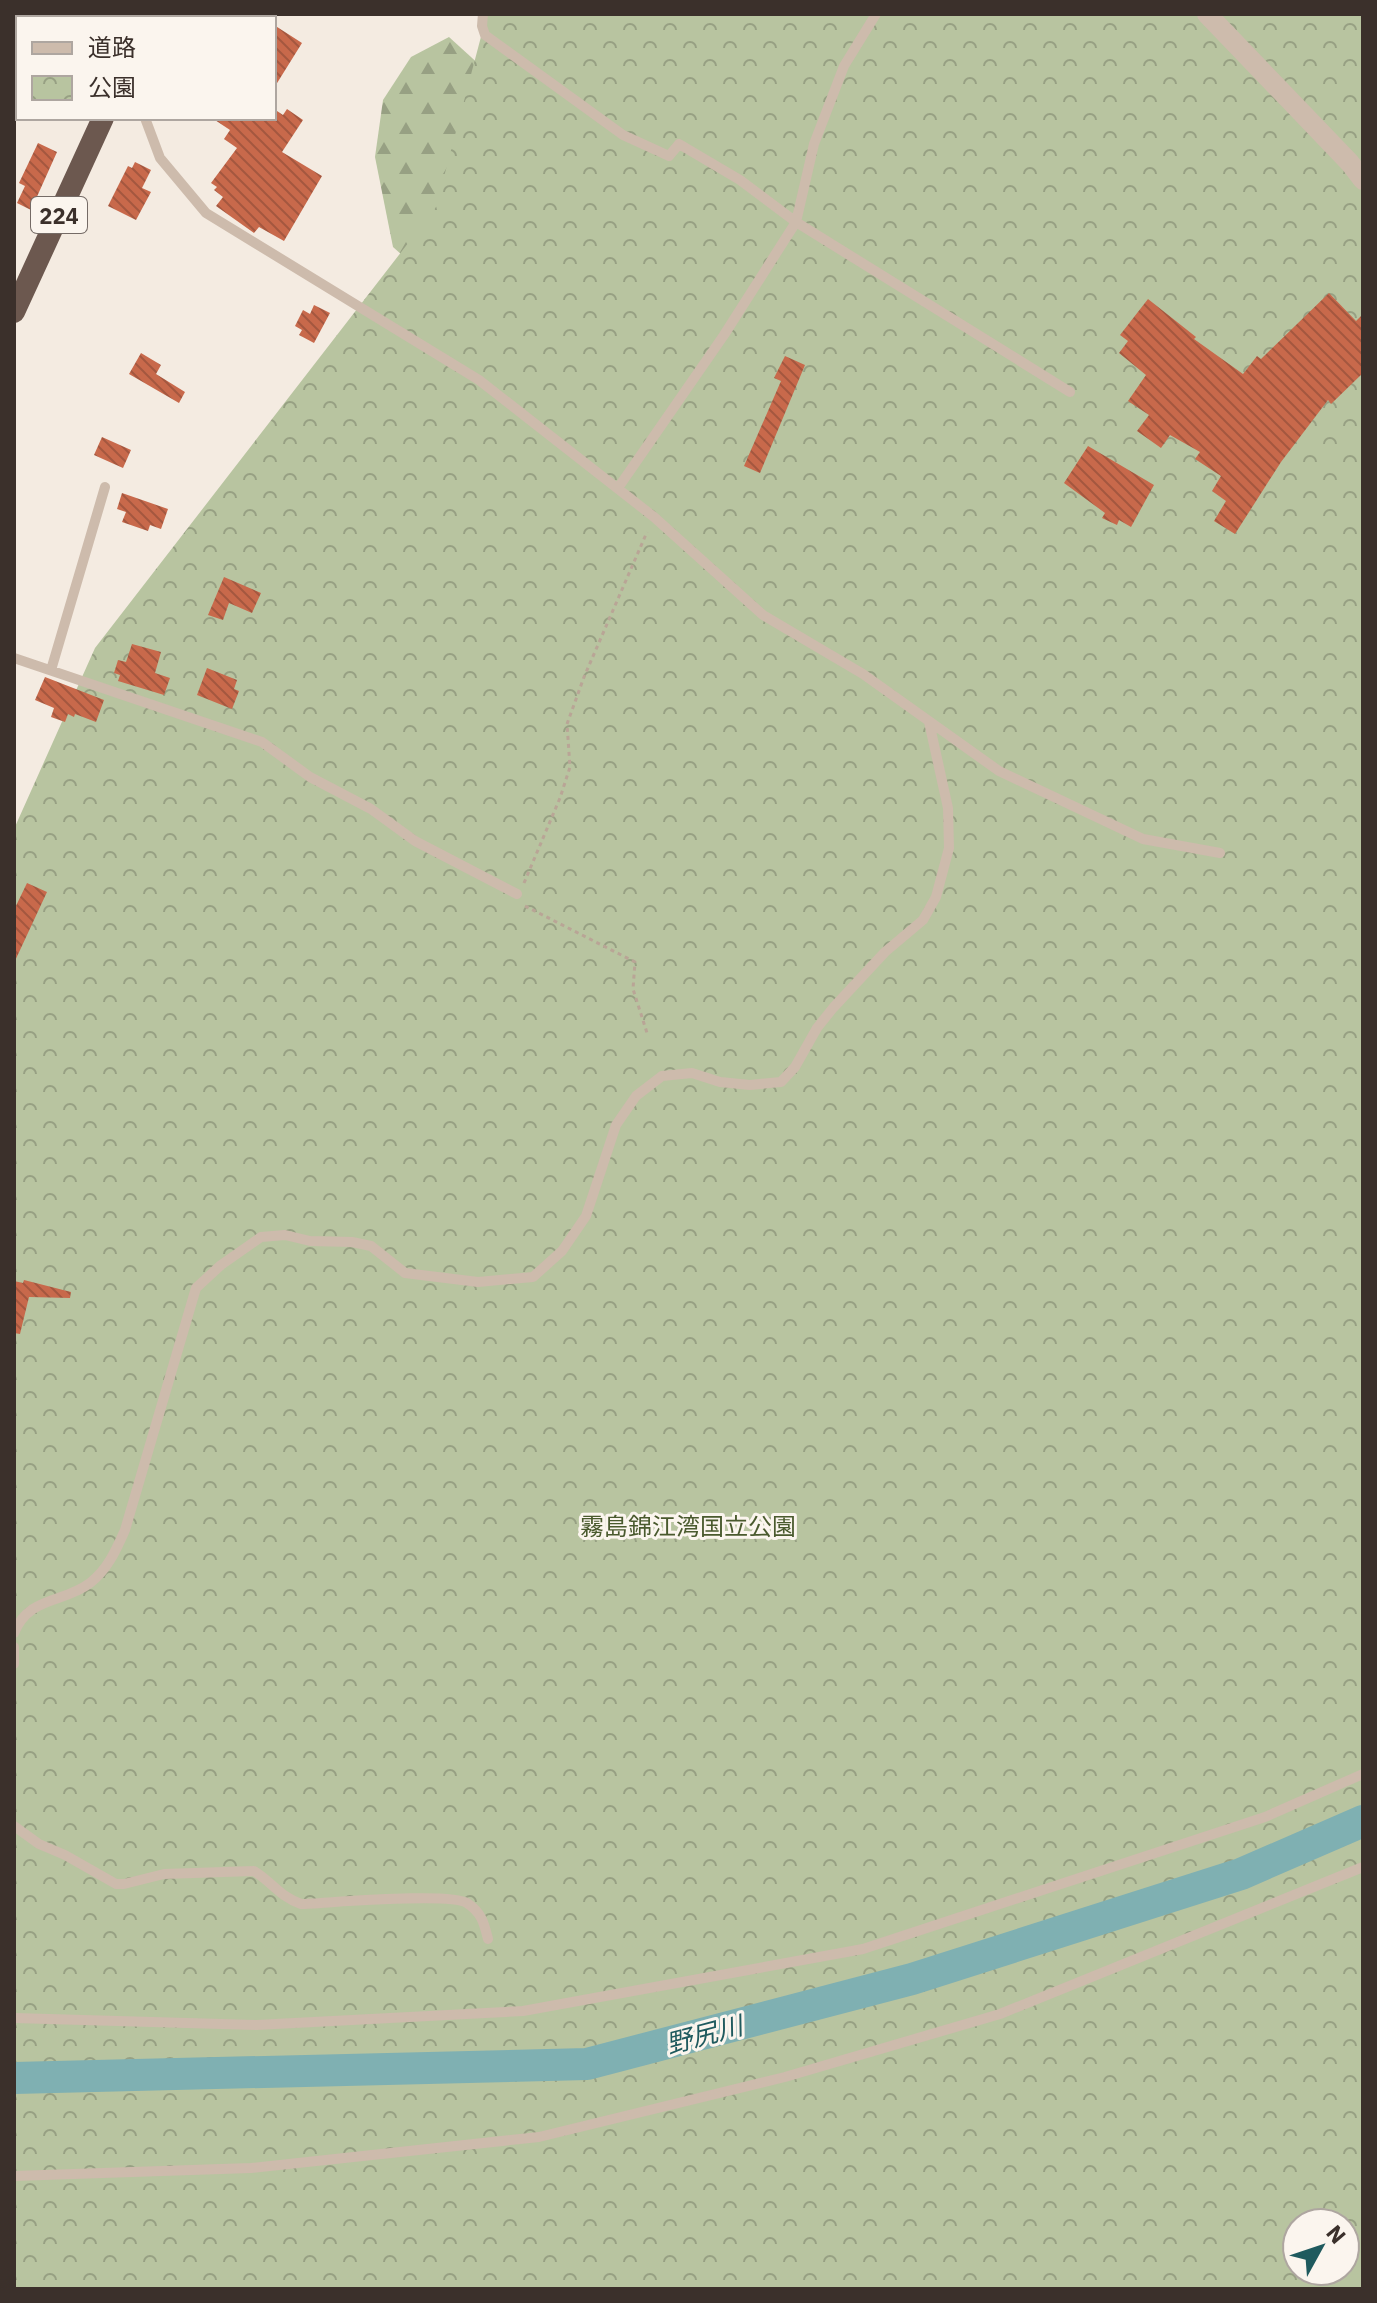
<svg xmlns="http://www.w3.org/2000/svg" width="1377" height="2303" viewBox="0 0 1377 2303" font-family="'IBM Plex Sans','Noto Sans JP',sans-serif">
	<defs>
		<pattern id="forest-firs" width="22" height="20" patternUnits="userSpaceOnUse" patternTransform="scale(2)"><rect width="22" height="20" fill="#b8c4a0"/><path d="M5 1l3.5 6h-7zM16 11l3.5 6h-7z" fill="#97a083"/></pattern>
		<pattern id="park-crowns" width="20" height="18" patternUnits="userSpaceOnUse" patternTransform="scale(2)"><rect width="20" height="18" fill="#b8c4a0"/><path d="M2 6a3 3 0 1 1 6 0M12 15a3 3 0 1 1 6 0" fill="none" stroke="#97a083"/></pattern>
		<pattern id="building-back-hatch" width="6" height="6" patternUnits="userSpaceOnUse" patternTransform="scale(2)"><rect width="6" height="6" fill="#c8694b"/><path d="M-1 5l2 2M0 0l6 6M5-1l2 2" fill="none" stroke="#a4573f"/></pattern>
	</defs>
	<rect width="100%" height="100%" fill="#f4ebe1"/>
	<path fill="url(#forest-firs)" d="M449 37 539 119 448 296 393 247 375 157 383 100 411 57Z"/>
	<path fill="url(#park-crowns)" fill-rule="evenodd" d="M487 14H1363V2289H14V829L95 648 436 207ZM1297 2223H1345V2271H1297Z"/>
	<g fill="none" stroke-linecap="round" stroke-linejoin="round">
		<path stroke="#7fb0b2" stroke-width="32" d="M14 2078 587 2064 912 1979 1241 1874 1363 1821"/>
	</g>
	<path fill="url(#building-back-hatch)" d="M274 25 302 43 274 88Z
		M274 109 283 115 287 109 303 120 282 152 322 176 284 241 259 227 254 233 216 206 223 197 214 190 217 187 211 183 237 148 224 139 230 130 212 118H274Z
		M38 143 57 152 31 210 17 203 25 186 19 183Z
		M135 162 151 170 142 188 151 192 136 220 108 206 128 166 132 168Z
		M1329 293 1356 321 1363 314V373L1331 404 1328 400 1281 462 1235 534 1214 521 1226 501 1212 491 1221 476 1195 459 1200 452 1170 435 1161 448 1137 431 1149 415 1128 401 1146 375 1119 353 1128 341 1120 335 1148 299 1196 337 1194 339 1243 374 1257 356 1261 359Z
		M314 305 330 313 314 343 299 335 302 330 295 326 303 310 310 314Z
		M141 353 161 365 156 374 185 392 179 403 129 374Z
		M785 356 805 365 760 473 744 466 781 381 774 378Z
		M102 437 131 450 123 468 94 455Z
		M1088 446 1154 485 1131 527 1119 520 1117 525 1102 518 1105 513 1064 483Z
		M122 493 168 509 161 529 150 525 148 531 122 522 126 512 117 509Z
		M224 577 261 593 252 613 229 603 223 620 208 615Z
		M132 644 161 652 155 673 170 678 164 695 118 681 120 675 114 673 118 660 126 662Z
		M207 668 237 680 234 689 239 691 232 709 197 695Z
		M45 677 104 700 96 722 75 714 74 717 68 714 65 722 51 717 54 708 35 700Z
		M27 883 47 892 14 963V910Z
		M24 1280 71 1292 70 1298 29 1297 20 1334 14 1333V1281L23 1283Z"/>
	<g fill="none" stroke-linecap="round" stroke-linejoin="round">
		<path stroke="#b9a596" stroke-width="3" stroke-dasharray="4 4" stroke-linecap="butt" d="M524 883 560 798 570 767 567 724 584 677 647 532
			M525 906 635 962 633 989 648 1036"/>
		<path stroke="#cdbbac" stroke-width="10" d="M483 14 482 26 485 35 623 135 669 156 679 144 740 180 796 222 1070 392
			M145 118 160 158 206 213 479 380 654 517 763 615 863 674 999 771 1143 839 1220 853
			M618 488 724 335 796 222 814 144 844 66 876 14
			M14 658 262 742 310 777 371 809 415 841 517 894
			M51 670 105 487
			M14 1633C29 1596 62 1604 90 1583 108 1569 116 1550 125 1530L196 1288 221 1265 261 1237 285 1235 310 1241 352 1242 371 1246 405 1273 478 1282 533 1277 562 1251 586 1216 616 1125 636 1096 662 1076 692 1073 720 1082 750 1085 781 1082 795 1067 817 1028 833 1008 885 952 923 920 936 897 949 848 948 808 929 722
			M14 1647V1664
			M14 1826 39 1844 65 1855 116 1884H124L164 1874 254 1871C272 1882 279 1896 301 1904 329 1903 450 1892 467 1903 482 1913 484 1923 488 1939
			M14 2018 256 2025 523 2011 863 1949 1265 1817 1363 1774
			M14 2176 251 2168 539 2137 785 2077 1000 2014 1363 1867"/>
		<path stroke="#cdbbac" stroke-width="20" d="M1207 14 1350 163 1363 180"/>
		<path stroke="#6c584f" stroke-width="22" d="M148 18 150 14
			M14 312 103 118"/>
	</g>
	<g text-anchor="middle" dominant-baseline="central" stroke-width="6" stroke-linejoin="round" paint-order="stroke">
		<rect fill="#fbf5ee" stroke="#756b66" stroke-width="2" x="31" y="197" width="56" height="36" rx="6"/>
		<g font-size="22" font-weight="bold" fill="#3b302b">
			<text x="59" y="215">224</text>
		</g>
		<g font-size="24" fill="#4a5a2e" stroke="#fbf5ee">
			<text x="688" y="1526">霧島錦江湾国立公園</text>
		</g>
		<g font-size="26" font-style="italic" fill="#1f5a5e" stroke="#fbf5ee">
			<text transform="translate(704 2034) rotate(-15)">野尻川</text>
		</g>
	</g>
	<rect width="1377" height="2303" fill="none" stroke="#3b302b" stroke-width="32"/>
	<rect x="16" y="16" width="260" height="104" fill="#fbf5ee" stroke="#aea6a0" stroke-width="2"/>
	<rect x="32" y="42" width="40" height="12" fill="#cdbbac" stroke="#aea6a0" stroke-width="2"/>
	<text x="88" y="56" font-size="24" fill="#3b302b">道路</text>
	<rect x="32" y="76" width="40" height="24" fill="url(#park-crowns)" stroke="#aea6a0" stroke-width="2"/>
	<text x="88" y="96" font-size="24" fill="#3b302b">公園</text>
	<g transform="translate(1321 2247) rotate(50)"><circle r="38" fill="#fbf5ee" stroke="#aea6a0" stroke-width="2"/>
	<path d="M0-6L14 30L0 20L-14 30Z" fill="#1f5a5e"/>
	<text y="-12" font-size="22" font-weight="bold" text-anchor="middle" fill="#3b302b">N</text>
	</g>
</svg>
